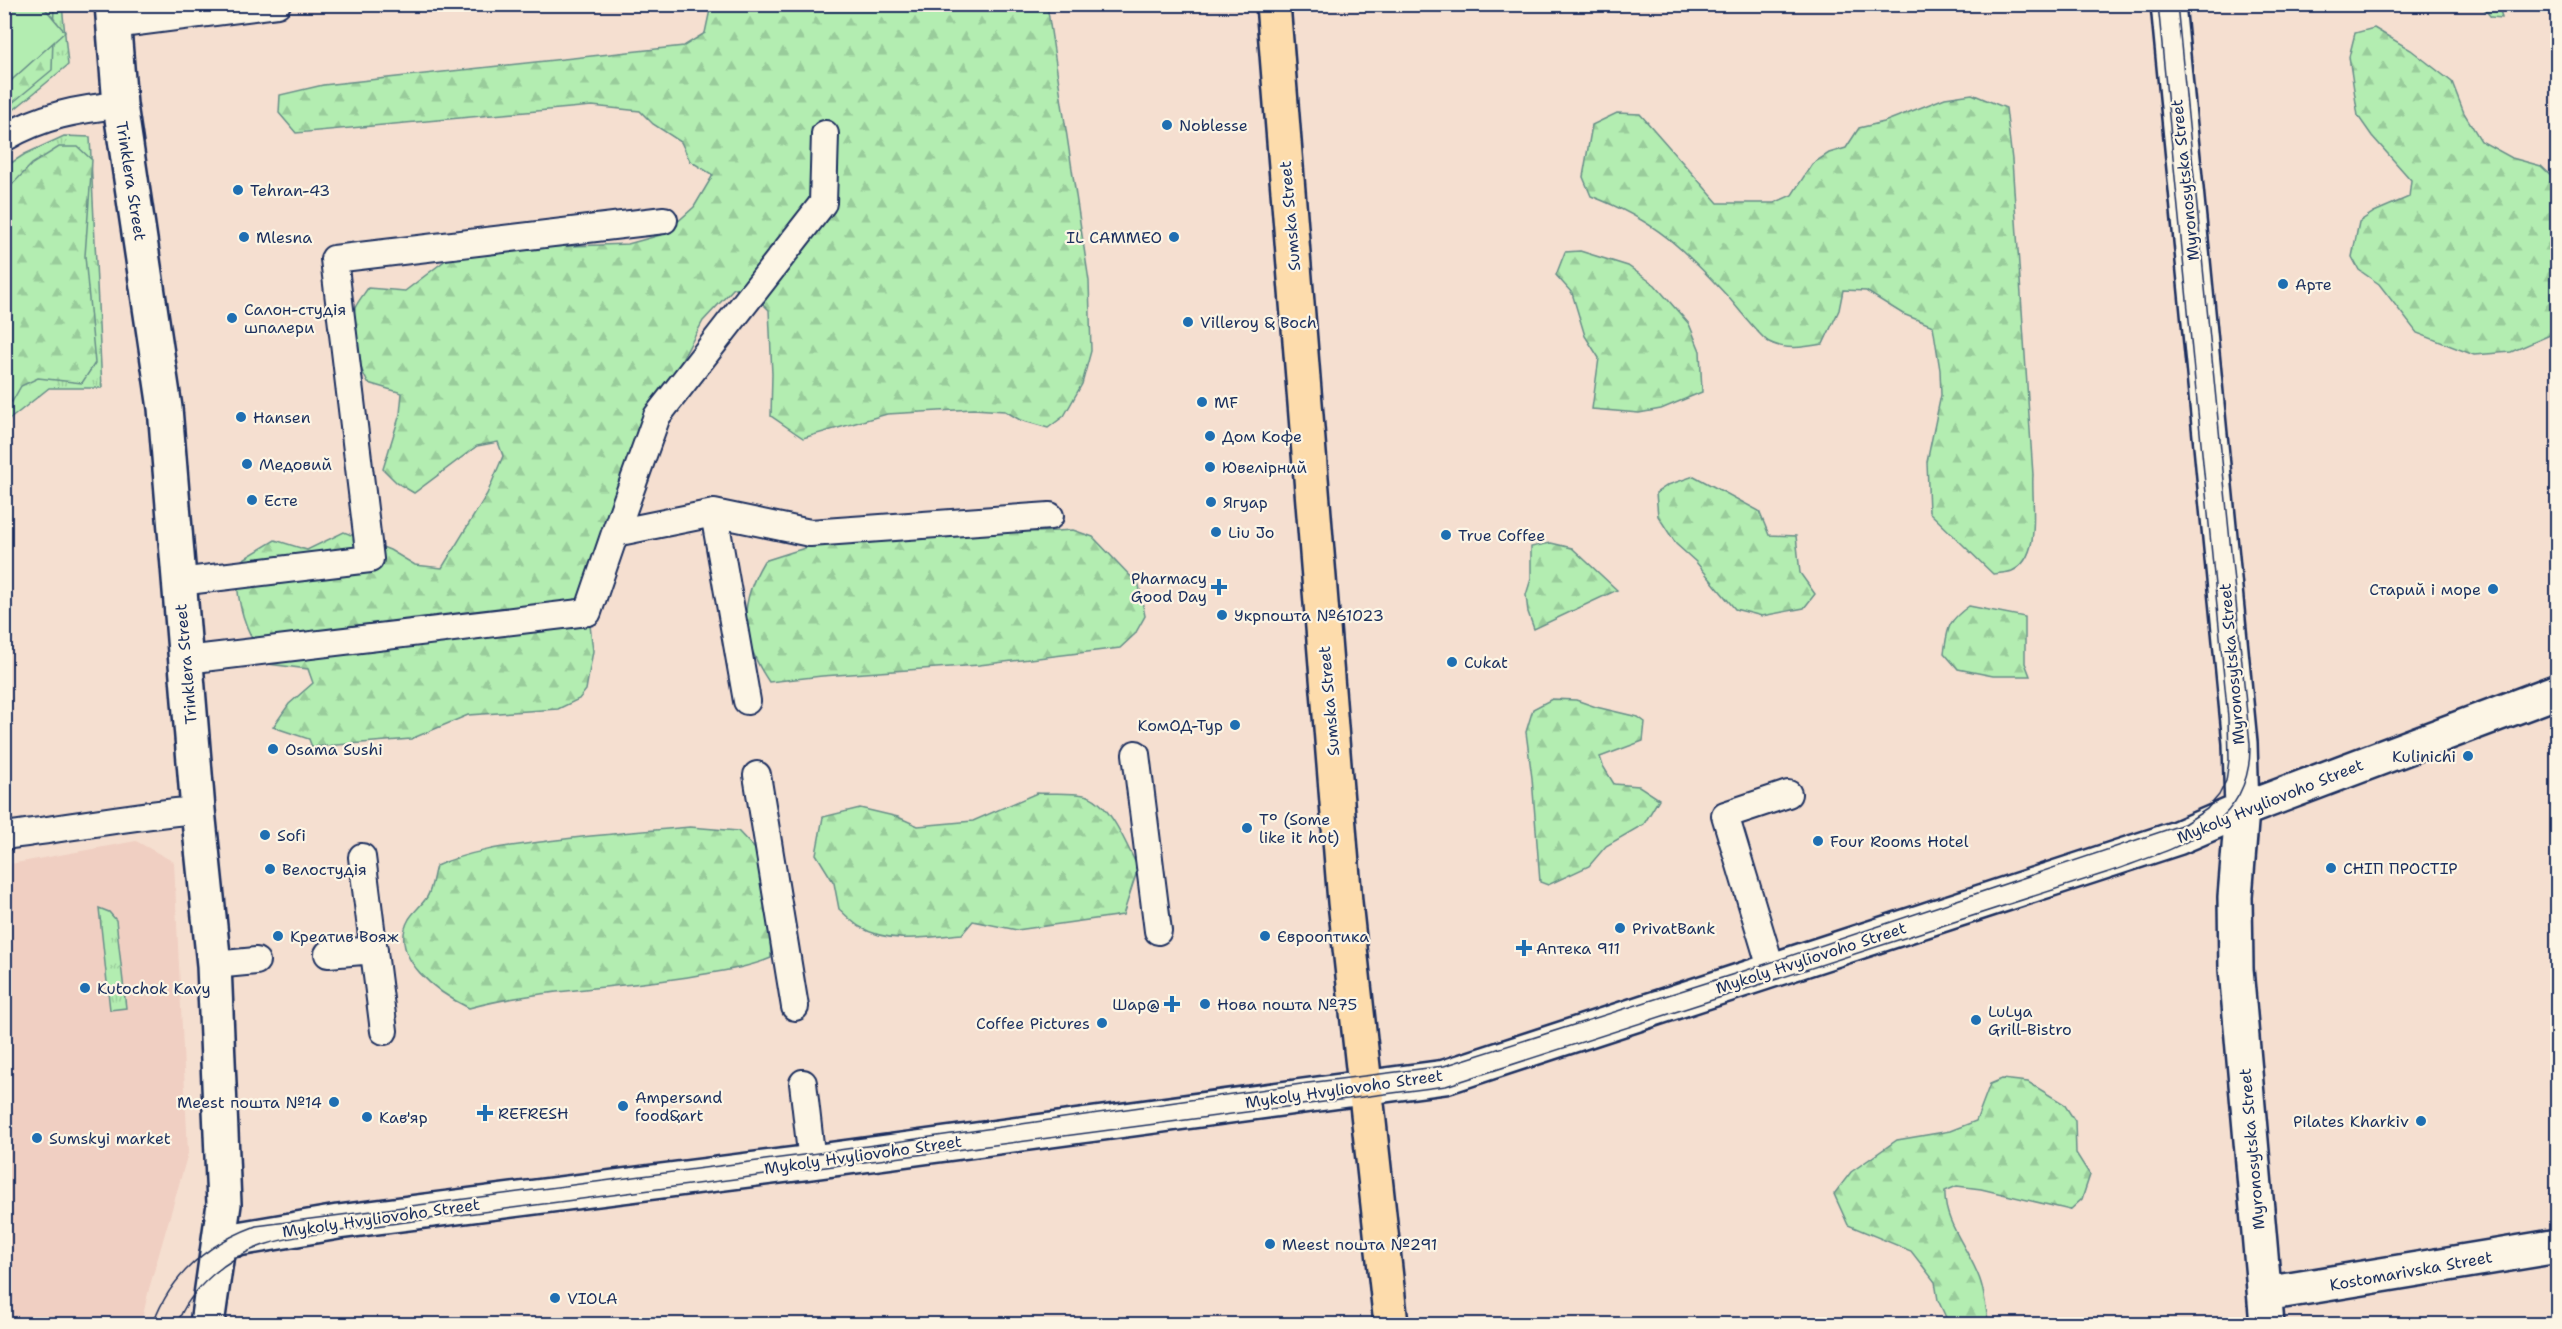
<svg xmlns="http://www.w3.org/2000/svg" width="2562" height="1329" viewBox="0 0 2562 1329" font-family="'Shantell Sans',sans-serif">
	<defs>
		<pattern id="grass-tufts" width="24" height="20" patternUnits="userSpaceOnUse" patternTransform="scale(1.5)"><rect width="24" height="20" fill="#b3edb1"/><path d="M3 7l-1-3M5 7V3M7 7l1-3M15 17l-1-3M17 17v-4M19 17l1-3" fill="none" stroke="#99cc9b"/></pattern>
		<pattern id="forest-firs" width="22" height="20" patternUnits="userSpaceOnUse" patternTransform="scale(1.5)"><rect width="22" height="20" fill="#b3edb1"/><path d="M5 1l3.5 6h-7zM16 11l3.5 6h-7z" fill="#99cc9b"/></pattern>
	</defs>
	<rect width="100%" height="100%" fill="#f5dfd0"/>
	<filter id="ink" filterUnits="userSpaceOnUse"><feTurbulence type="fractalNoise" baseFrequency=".0167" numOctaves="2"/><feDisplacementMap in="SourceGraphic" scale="12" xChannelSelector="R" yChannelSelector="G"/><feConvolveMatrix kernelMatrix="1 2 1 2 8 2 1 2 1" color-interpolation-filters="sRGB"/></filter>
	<g filter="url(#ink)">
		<path fill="#f0cfc2" d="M136 841 174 862 188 1153 149 1289 141 1324H5V865Z"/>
		<path fill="url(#grass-tufts)" stroke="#678e88" stroke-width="1.5" d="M5 5H62L68 65 5 117Z
			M64 136 90 137 102 388H49L5 423V167L25 154Z
			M99 908 109 912 116 920 126 1008 110 1010Z"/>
		<path fill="url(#forest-firs)" stroke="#678e88" stroke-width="1.5" d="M5 5H54L52 70 5 109Z
			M711 5H1047L1089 281 1091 351 1082 384 1064 416 1048 428 1020 420 1005 411 973 409 887 414 803 438 771 416 772 374 769 310 762 303 734 288 703 321 641 436 585 582 593 651 586 690 579 699 558 709 468 715 411 739 312 747 309 739 273 727 289 704 313 683 308 669 268 664C245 634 235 601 237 563L275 540 307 550 344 532 390 550 415 565 442 568 487 494 503 456 498 442 477 446 414 493 397 483 383 469 400 414 402 393 368 383C357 362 347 333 355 308 358 301 364 294 368 288L405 291 451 256 490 249 628 244 664 234 694 207 713 175 690 161 681 142 653 124 640 111 592 106 296 133 279 113 280 95 323 85 684 46 705 33Z
			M1561 5H1629L1617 12 1567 9Z
			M2481 5H2499L2502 18 2491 17Z
			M2374 28 2411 50 2452 82 2464 113 2481 141 2512 158 2541 166 2557 181V332L2511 352 2474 355 2417 333 2379 284 2359 270 2352 257 2359 222 2374 212 2409 197 2411 180 2372 136 2358 116 2349 57 2355 33Z
			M1972 94 2006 108 2012 160 2033 475C2031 503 2043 557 2012 571 2007 573 1999 573 1993 574L1929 512 1927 462 1941 395 1940 370 1933 326 1903 314 1866 291 1843 290 1839 310 1823 344C1806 347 1786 351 1769 342 1761 338 1737 307 1729 298 1683 248 1656 221 1591 196L1583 177 1592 125 1617 113 1640 114 1718 203H1774L1792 195 1812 164 1829 153 1846 148 1859 128 1884 122 1945 98Z
			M59 147H78L92 160 85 256 95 363 82 383 38 378 21 386 12 402 4 398 5 192 32 164Z
			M1580 251 1628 266 1655 285 1689 324 1700 351 1702 392 1661 409 1639 413 1592 409 1599 358 1585 336 1572 293 1556 275 1565 252Z
			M1694 476 1759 511 1769 535 1796 536 1800 573 1815 594 1804 608 1762 616 1735 609 1696 562 1676 544 1658 516 1656 493 1668 485Z
			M1000 529 1039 532 1073 530 1093 537 1139 585 1145 616 1135 634 1120 648 979 665 822 676 769 682C741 640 737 606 764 561L811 546 878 542Z
			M1551 543 1572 548 1617 590 1534 629 1528 612 1526 595 1531 579V547Z
			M1969 606 2025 617V663L2030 676H1993L1958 669 1944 653C1948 627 1947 622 1969 606Z
			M1552 699 1576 700 1596 707 1638 717 1645 722 1643 741 1600 757 1603 766 1614 784 1639 786 1659 799 1644 824 1606 846 1589 866 1548 885 1540 882 1532 778 1526 732 1533 709Z
			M1037 793C1052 794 1069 792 1084 795 1109 799 1128 848 1138 868L1123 915 1017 930 973 921 962 934C929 937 890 945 860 927 853 923 846 915 839 909L834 883 816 854 823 817 860 808 898 817 918 826 973 821Z
			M690 827 738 831 755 849 768 886 771 958C750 967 727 970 705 974 627 989 546 987 469 1008 440 994 387 958 409 919 414 911 422 905 427 897 432 889 433 876 436 866 471 850 509 846 548 841 595 835 642 831 690 827Z
			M2002 1079 2028 1082 2064 1104 2075 1121 2076 1153 2090 1175 2082 1199 2070 1210 1981 1189 1957 1186 1945 1191C1943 1224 1972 1252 1981 1283 1985 1296 1986 1311 1989 1324H1949L1938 1300 1935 1282 1911 1251 1848 1225 1834 1194 1851 1172 1897 1140 1950 1131 1976 1121 1990 1084Z"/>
		<path fill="#b3edb1" stroke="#678e88" stroke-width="1.5" d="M5 4 42 5 65 32 5 86Z"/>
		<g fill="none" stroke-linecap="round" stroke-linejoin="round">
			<g stroke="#1b2f5e" stroke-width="30">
				<path id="lane" d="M113 25 277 4
					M4 138C41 116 78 109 120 105
					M714 513 810 533 1050 516
					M615 533 657 416 823 203 825 134
					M179 582 370 559 334 259 664 220
					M186 660 588 612 615 533 714 513 747 701
					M1136 754 1158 931
					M757 775 795 1007
					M4 836C69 828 134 815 198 810
					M362 857 384 1031
					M328 954 374 950
					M214 965 256 961
					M1772 971 1725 815 1788 794
					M803 1083 812 1162"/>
			</g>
			<g stroke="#1b2f5e" stroke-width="38">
				<path id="street" d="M112 4 120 105 165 408 198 810 214 965 224 1204 207 1324
					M2168 4 2240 743 2242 810 2235 897 2236 969 2267 1324
					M220 1242 338 1222 812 1162 1445 1077 2177 838 2242 810 2558 691
					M2265 1294 2558 1246"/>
			</g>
			<g stroke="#1b2f5e" stroke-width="38">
				<path id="primary" d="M1273 4 1345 902 1391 1324"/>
			</g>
			<use href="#lane" stroke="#fcf5e5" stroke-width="26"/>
			<use href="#street" stroke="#fcf5e5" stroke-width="33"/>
			<use href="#primary" stroke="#fddcac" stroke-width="33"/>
			<path stroke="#1b2f5e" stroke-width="1.5" d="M153 1324C171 1274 207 1244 256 1226L811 1154 1308 1083 1444 1066 1769 963 2184 824 2207 809 2219 795 2226 781 2229 760 2228 718 2158 4
				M177 1324C190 1288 228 1257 264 1245 294 1235 329 1233 360 1228L1446 1086 2118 869C2181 846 2252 826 2250 744L2177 4"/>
		</g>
	</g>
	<g fill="#1f6fb2" stroke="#fcf5e5" stroke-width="2">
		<circle cx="1167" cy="125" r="6"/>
		<circle cx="238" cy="190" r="6"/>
		<circle cx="244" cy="237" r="6"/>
		<circle cx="1174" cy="237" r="6"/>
		<circle cx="2283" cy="284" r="6"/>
		<circle cx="232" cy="318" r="6"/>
		<circle cx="1188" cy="322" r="6"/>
		<circle cx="1202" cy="402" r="6"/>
		<circle cx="241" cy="417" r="6"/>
		<circle cx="1210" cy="436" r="6"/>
		<circle cx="247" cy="464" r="6"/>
		<circle cx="1210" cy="467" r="6"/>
		<circle cx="252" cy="500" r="6"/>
		<circle cx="1211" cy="502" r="6"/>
		<circle cx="1216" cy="532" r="6"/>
		<circle cx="1446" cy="535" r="6"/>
		<path d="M1216 578h6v6h6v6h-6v6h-6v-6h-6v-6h6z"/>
		<circle cx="2493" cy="589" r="6"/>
		<circle cx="1222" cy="615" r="6"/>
		<circle cx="1452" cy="662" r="6"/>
		<circle cx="1235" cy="725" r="6"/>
		<circle cx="273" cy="749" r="6"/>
		<circle cx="2468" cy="756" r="6"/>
		<circle cx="1247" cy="828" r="6"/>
		<circle cx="265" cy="835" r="6"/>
		<circle cx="1818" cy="841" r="6"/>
		<circle cx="2331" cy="868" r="6"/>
		<circle cx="270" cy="869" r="6"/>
		<circle cx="1620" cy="928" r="6"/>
		<circle cx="278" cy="936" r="6"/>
		<circle cx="1265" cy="936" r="6"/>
		<path d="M1521 939h6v6h6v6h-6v6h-6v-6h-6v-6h6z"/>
		<circle cx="85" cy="988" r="6"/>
		<path d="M1169 995h6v6h6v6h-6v6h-6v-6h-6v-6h6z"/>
		<circle cx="1205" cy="1004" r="6"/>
		<circle cx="1976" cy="1020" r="6"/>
		<circle cx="1102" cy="1023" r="6"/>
		<circle cx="334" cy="1102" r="6"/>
		<circle cx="623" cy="1106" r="6"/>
		<path d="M482 1104h6v6h6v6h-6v6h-6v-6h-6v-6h6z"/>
		<circle cx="367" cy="1117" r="6"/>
		<circle cx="2421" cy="1121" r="6"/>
		<circle cx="37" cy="1138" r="6"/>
		<circle cx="1270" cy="1244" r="6"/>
		<circle cx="555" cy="1298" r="6"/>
	</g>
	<g text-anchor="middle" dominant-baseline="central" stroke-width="4.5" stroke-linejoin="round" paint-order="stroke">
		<g font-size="16" fill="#1b2f5e" stroke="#fcf5e5" text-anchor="start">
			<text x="1179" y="125">Noblesse</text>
			<text x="250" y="190">Tehran-43</text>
			<text x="256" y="237">Mlesna</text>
			<text x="1162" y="237" text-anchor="end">IL CAMMEO</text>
			<text x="2295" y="284">Арте</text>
			<text x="244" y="309">Салон-студія<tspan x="244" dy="18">шпалери</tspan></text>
			<text x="1200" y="322">Villeroy &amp; Boch</text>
			<text x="1214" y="402">MF</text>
			<text x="253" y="417">Hansen</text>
			<text x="1222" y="436">Дом Кофе</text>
			<text x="259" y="464">Медовий</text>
			<text x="1222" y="467">Ювелірний</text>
			<text x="264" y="500">Есте</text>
			<text x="1223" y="502">Ягуар</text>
			<text x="1228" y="532">Liu Jo</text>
			<text x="1458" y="535">True Coffee</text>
			<text x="1207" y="578" text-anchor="end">Pharmacy<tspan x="1207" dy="18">Good Day</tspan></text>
			<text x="2481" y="589" text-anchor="end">Старий і море</text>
			<text x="1234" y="615">Укрпошта №61023</text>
			<text x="1464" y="662">Cukat</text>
			<text x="1223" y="725" text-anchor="end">КомОД-Тур</text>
			<text x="285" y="749">Osama Sushi</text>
			<text x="2456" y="756" text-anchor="end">Kulinichi</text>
			<text x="1259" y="819">T° (Some<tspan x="1259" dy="18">like it hot)</tspan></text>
			<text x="277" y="835">Sofi</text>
			<text x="1830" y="841">Four Rooms Hotel</text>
			<text x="2343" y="868">СНІП ПРОСТІР</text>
			<text x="282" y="869">Велостудія</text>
			<text x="1632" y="928">PrivatBank</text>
			<text x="290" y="936">Креатив Вояж</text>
			<text x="1277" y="936">Єврооптика</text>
			<text x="1536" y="948">Аптека 911</text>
			<text x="97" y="988">Kutochok Kavy</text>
			<text x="1160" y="1004" text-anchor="end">Шар@</text>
			<text x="1217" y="1004">Нова пошта №75</text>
			<text x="1988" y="1011">LuLya<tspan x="1988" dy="18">Grill-Bistro</tspan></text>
			<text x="1090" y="1023" text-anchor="end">Coffee Pictures</text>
			<text x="635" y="1097">Ampersand<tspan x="635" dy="18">food&amp;art</tspan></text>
			<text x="322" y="1102" text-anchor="end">Meest пошта №14</text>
			<text x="498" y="1113">REFRESH</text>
			<text x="379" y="1117">Кав'яр</text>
			<text x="2409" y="1121" text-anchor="end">Pilates Kharkіv</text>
			<text x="49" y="1138">Sumskyi market</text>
			<text x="1282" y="1244">Meest пошта №291</text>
			<text x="567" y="1298">VIOLA</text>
		</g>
		<g font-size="16" fill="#1b2f5e" stroke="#fcf5e5">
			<text transform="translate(2185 180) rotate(-96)">Myronosytska Street</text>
			<text transform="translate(131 181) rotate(81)">Trinklera Street</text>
			<text transform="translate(1290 216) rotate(-95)">Sumska Street</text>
			<text transform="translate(186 664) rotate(-95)">Trinklera Street</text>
			<text transform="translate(2232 664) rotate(-95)">Myronosytska Street</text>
			<text transform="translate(1329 701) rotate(-95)">Sumska Street</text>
			<text transform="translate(2270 801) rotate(-22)">Mykoly Hvyliovoho Street</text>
			<text transform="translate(1811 958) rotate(-18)">Mykoly Hvyliovoho Street</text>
			<text transform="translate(1344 1089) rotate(-8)">Mykoly Hvyliovoho Street</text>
			<text transform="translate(2252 1149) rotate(-95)">Myronosytska Street</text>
			<text transform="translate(863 1155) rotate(-8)">Mykoly Hvyliovoho Street</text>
			<text transform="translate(381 1218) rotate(-8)">Mykoly Hvyliovoho Street</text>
			<text transform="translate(2411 1271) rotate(-10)">Kostomarivska Street</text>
		</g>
	</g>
	<rect width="2562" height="1329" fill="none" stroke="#fcf5e5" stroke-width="24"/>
	<rect x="12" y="12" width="2538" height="1305" fill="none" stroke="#1b2f5e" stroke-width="2" filter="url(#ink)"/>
</svg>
